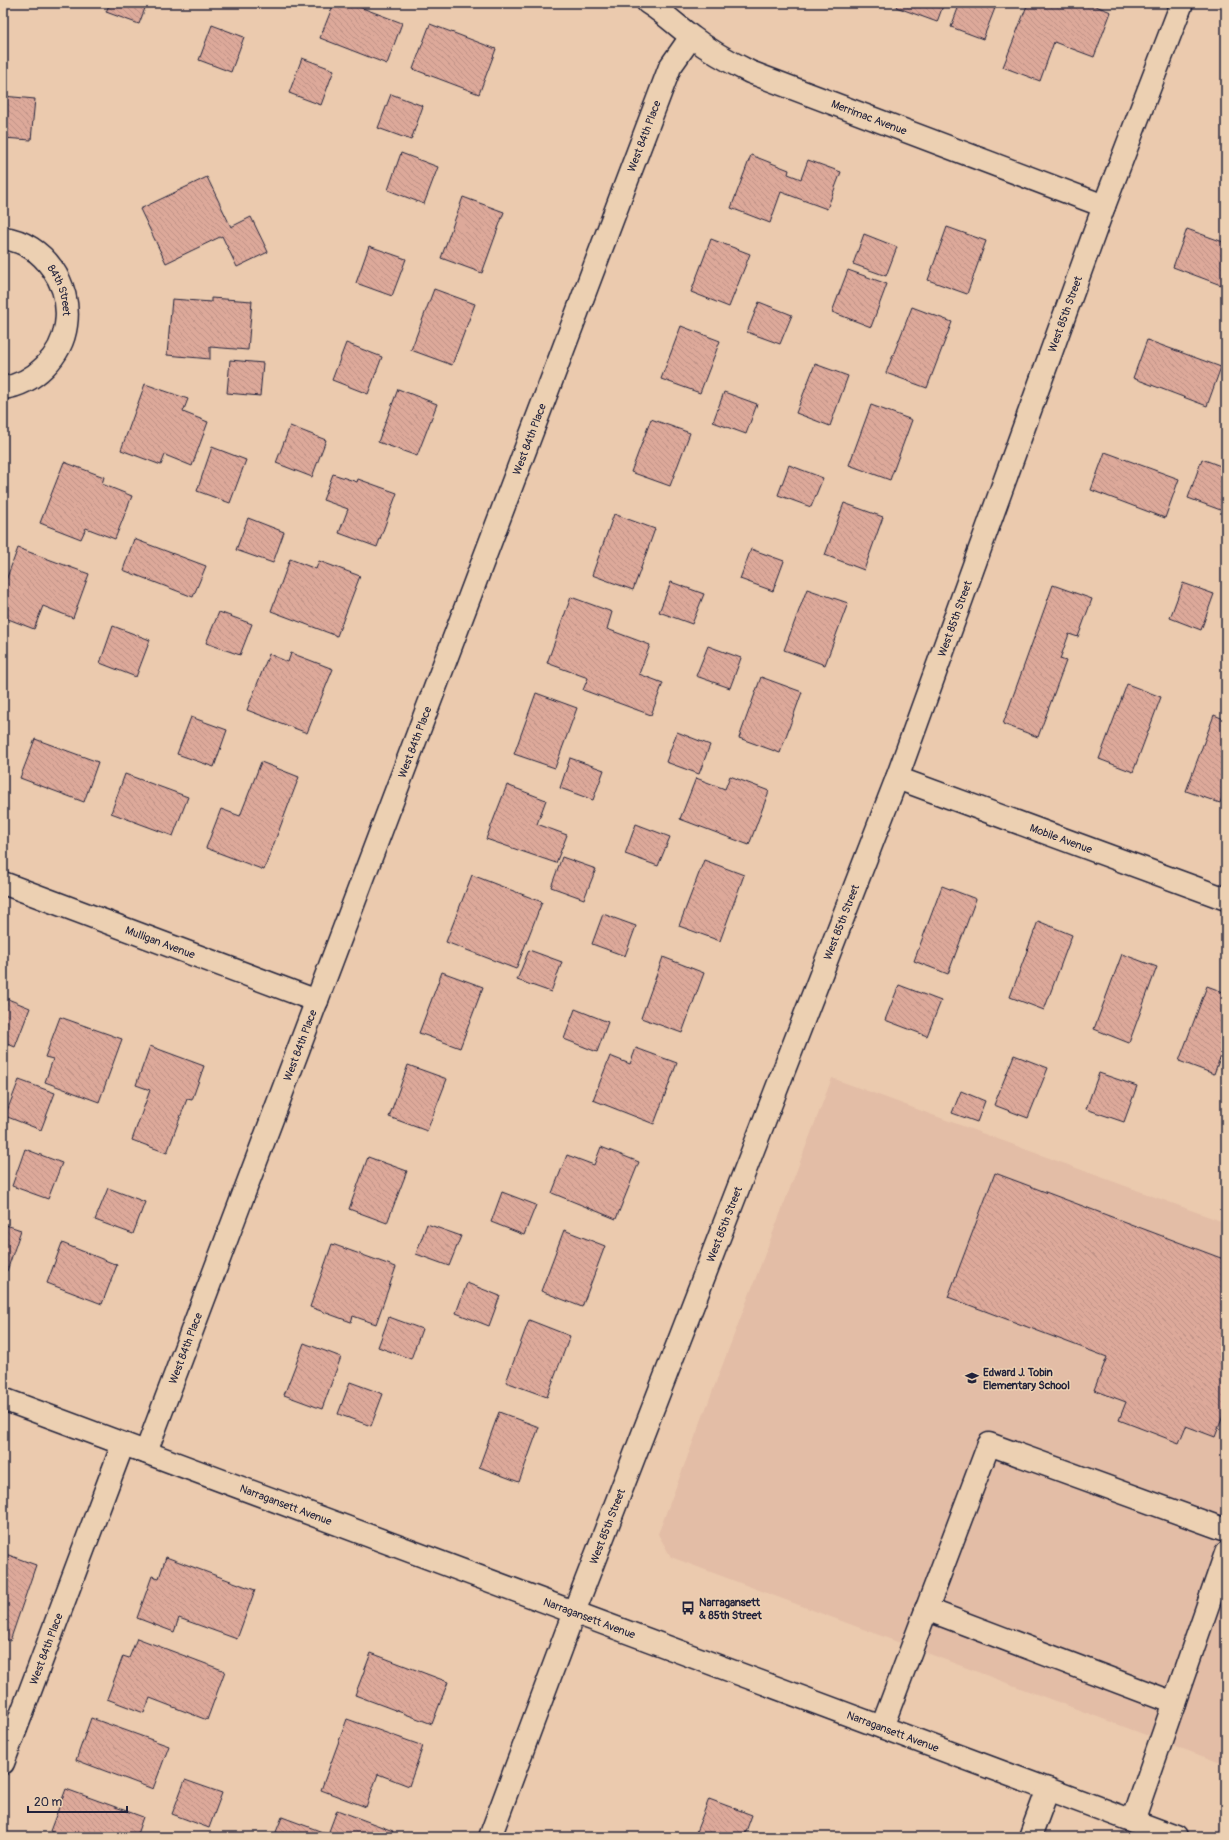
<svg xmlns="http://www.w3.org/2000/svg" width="1229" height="1840" viewBox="0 0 1229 1840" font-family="Pangolin,sans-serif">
	<defs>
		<pattern id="building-back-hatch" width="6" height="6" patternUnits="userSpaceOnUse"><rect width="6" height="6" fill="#dda99a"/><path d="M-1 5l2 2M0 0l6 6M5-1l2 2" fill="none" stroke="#bd9186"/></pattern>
	</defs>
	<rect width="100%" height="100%" fill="#ebcaae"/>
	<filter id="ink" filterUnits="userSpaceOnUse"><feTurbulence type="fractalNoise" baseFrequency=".025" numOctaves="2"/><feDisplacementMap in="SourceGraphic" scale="8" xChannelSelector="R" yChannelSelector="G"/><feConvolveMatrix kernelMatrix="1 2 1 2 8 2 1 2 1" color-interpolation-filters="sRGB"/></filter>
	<g filter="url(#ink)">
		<path fill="#e3bda6" d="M832 1078 1226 1223V1765L671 1557 658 1534Z"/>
		<path fill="url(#building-back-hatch)" stroke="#22223b" d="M110 3H147L139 24 106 12Z
			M334 3H349L402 23 387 64 320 38Z
			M898 3H944L937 22 896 7Z
			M960 3H997L983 39 951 27Z
			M1028 3H1088L1111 12 1094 57 1054 42 1040 81 1003 67Z
			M430 24 496 49 479 94 413 69Z
			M212 25 244 37 231 72 199 60Z
			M302 58 334 70 321 105 289 93Z
			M391 94 423 106 411 140 378 128Z
			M3 96 35 99 31 140 3 138Z
			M401 153 438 167 424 204 388 190Z
			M751 155 789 170 788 174 801 179 808 160 841 172 827 209 781 192 770 223 731 208Z
			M207 177 231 227 251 217 268 252 237 267 222 236 166 263 140 209Z
			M463 197 504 212 482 273 441 258Z
			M947 227 986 241 967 294 928 280Z
			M1187 229 1226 243V287L1173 267Z
			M864 234 897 247 886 276 853 264Z
			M711 239 750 254 729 307 691 292Z
			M369 246 406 259 392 296 356 283Z
			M848 270 887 284 871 327 832 312Z
			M434 289 475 304 452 365 411 350Z
			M211 298 252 301 248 350 210 347V359L167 355 172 299 211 302Z
			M759 302 792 315 780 344 747 332Z
			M912 307 952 322 927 388 886 373Z
			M681 326 720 341 700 393 661 379Z
			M1147 340 1221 367 1207 406 1133 378Z
			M346 343 382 357 368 394 332 380Z
			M230 360 263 363 260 396 227 393Z
			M815 364 848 376 830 426 796 413Z
			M145 384 188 399 183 412 208 422 192 466 165 455 161 465 121 450Z
			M398 389 437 404 417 456 378 442Z
			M724 392 757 404 746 434 713 422Z
			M871 405 912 420 890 480 849 465Z
			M651 419 690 433 670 486 631 472Z
			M290 426 326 440 312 477 276 463Z
			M212 447 246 460 230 503 197 491Z
			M1105 452 1179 479 1165 518 1091 490Z
			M1202 459 1226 468V512L1188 498Z
			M64 462 104 477 102 484 132 496 115 539 86 528 81 539 40 523Z
			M789 465 823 478 811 507 778 495Z
			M333 474 357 482 358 479 397 493 377 547 339 533 348 509 323 500Z
			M844 503 883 517 864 570 825 555Z
			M614 514 655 529 633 590 592 575Z
			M248 518 284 532 273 563 236 550Z
			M134 539 206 566 193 597 123 570Z
			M18 548 89 574 73 618 43 606 34 629 3 617V588Z
			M751 549 784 561 773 591 740 579Z
			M290 559 316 569 319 561 360 576 337 636 271 611Z
			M671 582 704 594 692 624 659 612Z
			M1183 583 1214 594 1201 630 1170 618Z
			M1053 585 1092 599 1078 637 1069 634 1060 659 1066 661 1038 737 1003 724Z
			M807 589 848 603 825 665 784 650Z
			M571 597 612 612 607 629 650 645 639 674 663 683 651 715 583 690 588 678 547 663Z
			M219 612 252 624 240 655 206 643Z
			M113 626 150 640 136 677 100 663Z
			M708 646 741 658 730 688 696 676Z
			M291 653 333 669 307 733 247 710 269 654 288 662Z
			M761 677 802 692 780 753 739 738Z
			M1127 684 1161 697 1133 772 1099 759Z
			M536 693 577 708 555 768 514 754Z
			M1214 715 1226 720V787L1220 803 1186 791Z
			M191 717 227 730 214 767 177 754Z
			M677 732 710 745 699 774 666 762Z
			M35 739 98 762 84 802 20 778Z
			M570 758 604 770 593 800 560 788Z
			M261 762 299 777 264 870 206 848 221 809 240 816Z
			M125 774 188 797 173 836 111 813Z
			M730 776 769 791 749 845 680 819 696 778 725 789Z
			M507 785 546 800 537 824 567 835 556 863 486 839Z
			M636 824 670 837 658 866 625 854Z
			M562 857 596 869 584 899 551 887Z
			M704 860 744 875 720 941 679 926Z
			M472 875 542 902 516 969 446 942Z
			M942 886 976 899 948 974 914 961Z
			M603 914 636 926 625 956 592 944Z
			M1038 921 1072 935 1044 1010 1010 997Z
			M529 950 562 962 551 992 517 980Z
			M1122 954 1157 967 1129 1043 1094 1029Z
			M663 957 704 973 682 1033 641 1018Z
			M442 972 483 987 460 1048 419 1033Z
			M899 985 941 1001 927 1036 885 1020Z
			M1207 986 1226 993V1042L1214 1074 1179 1061Z
			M3 997 30 1008 15 1047 3 1042Z
			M575 1009 608 1022 597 1052 564 1039Z
			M60 1017 122 1039 99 1102 45 1082 53 1059 45 1057Z
			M150 1046 204 1066 192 1100 187 1099 167 1153 132 1140 150 1090 136 1085Z
			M636 1048 677 1063 654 1124 593 1100 610 1056 630 1064Z
			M1014 1055 1048 1068 1028 1118 994 1105Z
			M408 1065 447 1079 427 1131 389 1117Z
			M1099 1073 1137 1086 1124 1122 1086 1109Z
			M19 1080 55 1093 41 1130 5 1116Z
			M961 1091 985 1101 977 1122 952 1113Z
			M601 1147 639 1162 616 1219 552 1193 567 1155 594 1165Z
			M25 1149 62 1163 48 1199 12 1186Z
			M368 1157 407 1171 387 1223 349 1209Z
			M995 1173 1226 1260V1408L1215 1437 1186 1426 1179 1443 1119 1420 1126 1402 1094 1390 1107 1357 948 1297Z
			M108 1188 145 1202 133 1234 95 1220Z
			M502 1192 536 1205 524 1235 491 1222Z
			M3 1224 21 1230 7 1271 3 1269Z
			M427 1224 461 1236 449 1266 416 1254Z
			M564 1230 605 1246 582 1307 541 1291Z
			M62 1243 117 1265 102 1304 47 1283Z
			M332 1244 396 1267 376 1324 353 1316 351 1322 310 1307Z
			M467 1283 500 1296 489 1326 456 1313Z
			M389 1317 422 1329 411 1359 378 1347Z
			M529 1320 570 1336 547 1397 506 1382Z
			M304 1343 341 1357 322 1409 284 1395Z
			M350 1382 383 1394 371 1426 338 1414Z
			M499 1412 539 1427 519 1482 479 1467Z
			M3 1553 36 1565 10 1641 3 1639Z
			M166 1557 255 1590 237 1639 179 1618 174 1632 137 1618 152 1576 159 1578Z
			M137 1638 225 1671 207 1720 150 1698 144 1713 107 1699 123 1656 129 1658Z
			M371 1653 448 1682 432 1724 355 1695Z
			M91 1718 169 1746 153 1789 76 1760Z
			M347 1719 423 1746 409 1786 378 1774 366 1807 321 1790Z
			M185 1780 222 1793 209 1828 172 1814Z
			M66 1789 143 1817 136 1837H66L50 1831Z
			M709 1799 752 1815 744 1837H694Z
			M337 1810 393 1831 390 1837H274L282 1817 328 1834Z"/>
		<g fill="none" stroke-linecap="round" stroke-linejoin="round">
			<g stroke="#22223b" stroke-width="25">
				<g id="minor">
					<path id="s1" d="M648 3C664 13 677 26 692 37 710 51 730 62 750 72L1104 206"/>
					<path id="s2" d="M3 238C44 243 72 285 66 325 62 356 34 384 3 388"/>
					<path id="s3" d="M897 778 1226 899"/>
					<path id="s4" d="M3 883 317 1001"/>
					<path id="s5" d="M3 1399 1176 1837"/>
					<path id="s6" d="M146 1452 670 67 691 37"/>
					<path d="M926 1609 1174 1703"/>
					<path d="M882 1727 989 1444 1226 1530"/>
					<path id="s7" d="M3 1763 123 1444"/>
					<path d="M1133 1821 1226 1553"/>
					<path id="s8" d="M490 1837 574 1612 897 778 1104 206 1182 3"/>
					<path d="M1030 1837 1048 1789"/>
				</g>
			</g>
			<use href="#minor" stroke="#ecd0b2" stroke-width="22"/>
		</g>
	</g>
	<defs>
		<g id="school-bare" transform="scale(1.08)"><path d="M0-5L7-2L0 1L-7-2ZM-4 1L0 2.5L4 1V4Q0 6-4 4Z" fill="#22223b" stroke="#ecd0b2" stroke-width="2.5" paint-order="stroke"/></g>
		<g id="bus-bare" transform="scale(1.08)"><path d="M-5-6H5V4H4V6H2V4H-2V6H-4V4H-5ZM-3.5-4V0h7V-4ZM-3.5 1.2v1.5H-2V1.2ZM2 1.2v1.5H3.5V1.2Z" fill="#22223b" stroke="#ecd0b2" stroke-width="2.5" paint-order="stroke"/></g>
	</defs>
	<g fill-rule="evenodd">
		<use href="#school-bare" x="972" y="1378"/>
		<use href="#bus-bare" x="688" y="1608"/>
	</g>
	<g text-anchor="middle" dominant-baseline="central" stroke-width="3" stroke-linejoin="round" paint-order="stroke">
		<g font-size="11" fill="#22223b" stroke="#ecd0b2">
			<text stroke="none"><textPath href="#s1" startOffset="251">Merrimac Avenue</textPath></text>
			<text stroke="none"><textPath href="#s6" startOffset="1407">West 84th Place</textPath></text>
			<text stroke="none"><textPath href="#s2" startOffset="83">84th Street</textPath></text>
			<text stroke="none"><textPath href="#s8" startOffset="1628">West 85th Street</textPath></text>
			<text stroke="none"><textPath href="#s6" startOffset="1083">West 84th Place</textPath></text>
			<text stroke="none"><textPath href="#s8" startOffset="1304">West 85th Street</textPath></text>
			<text stroke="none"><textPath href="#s6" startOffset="759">West 84th Place</textPath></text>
			<text stroke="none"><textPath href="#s3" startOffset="175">Mobile Avenue</textPath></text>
			<text stroke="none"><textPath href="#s8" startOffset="980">West 85th Street</textPath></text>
			<text stroke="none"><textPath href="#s4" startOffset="168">Mulligan Avenue</textPath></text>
			<text stroke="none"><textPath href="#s6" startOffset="435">West 84th Place</textPath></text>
			<text stroke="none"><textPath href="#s8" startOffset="656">West 85th Street</textPath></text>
			<text stroke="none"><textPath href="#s6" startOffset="111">West 84th Place</textPath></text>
			<text stroke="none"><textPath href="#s5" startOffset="302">Narragansett Avenue</textPath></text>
			<text stroke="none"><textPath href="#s8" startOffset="332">West 85th Street</textPath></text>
			<text stroke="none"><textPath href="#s5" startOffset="626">Narragansett Avenue</textPath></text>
			<text stroke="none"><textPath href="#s7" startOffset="122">West 84th Place</textPath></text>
			<text stroke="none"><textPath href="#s5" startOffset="950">Narragansett Avenue</textPath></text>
		</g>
		<g font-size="11" font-weight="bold" fill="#22223b" stroke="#ecd0b2" text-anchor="start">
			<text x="983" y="1372">Edward J. Tobin<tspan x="983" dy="13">Elementary School</tspan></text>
			<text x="699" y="1602">Narragansett<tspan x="699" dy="13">&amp; 85th Street</tspan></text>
		</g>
	</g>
	<rect width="1229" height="1840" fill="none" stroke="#ecd0b2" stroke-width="16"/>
	<rect x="8" y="8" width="1213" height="1824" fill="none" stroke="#22223b" stroke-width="1.5" filter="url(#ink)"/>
	<path d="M28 1806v6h99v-6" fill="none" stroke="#22223b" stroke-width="2"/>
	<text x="34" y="1806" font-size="12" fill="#22223b" stroke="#ecd0b2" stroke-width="3" paint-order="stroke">20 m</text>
</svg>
